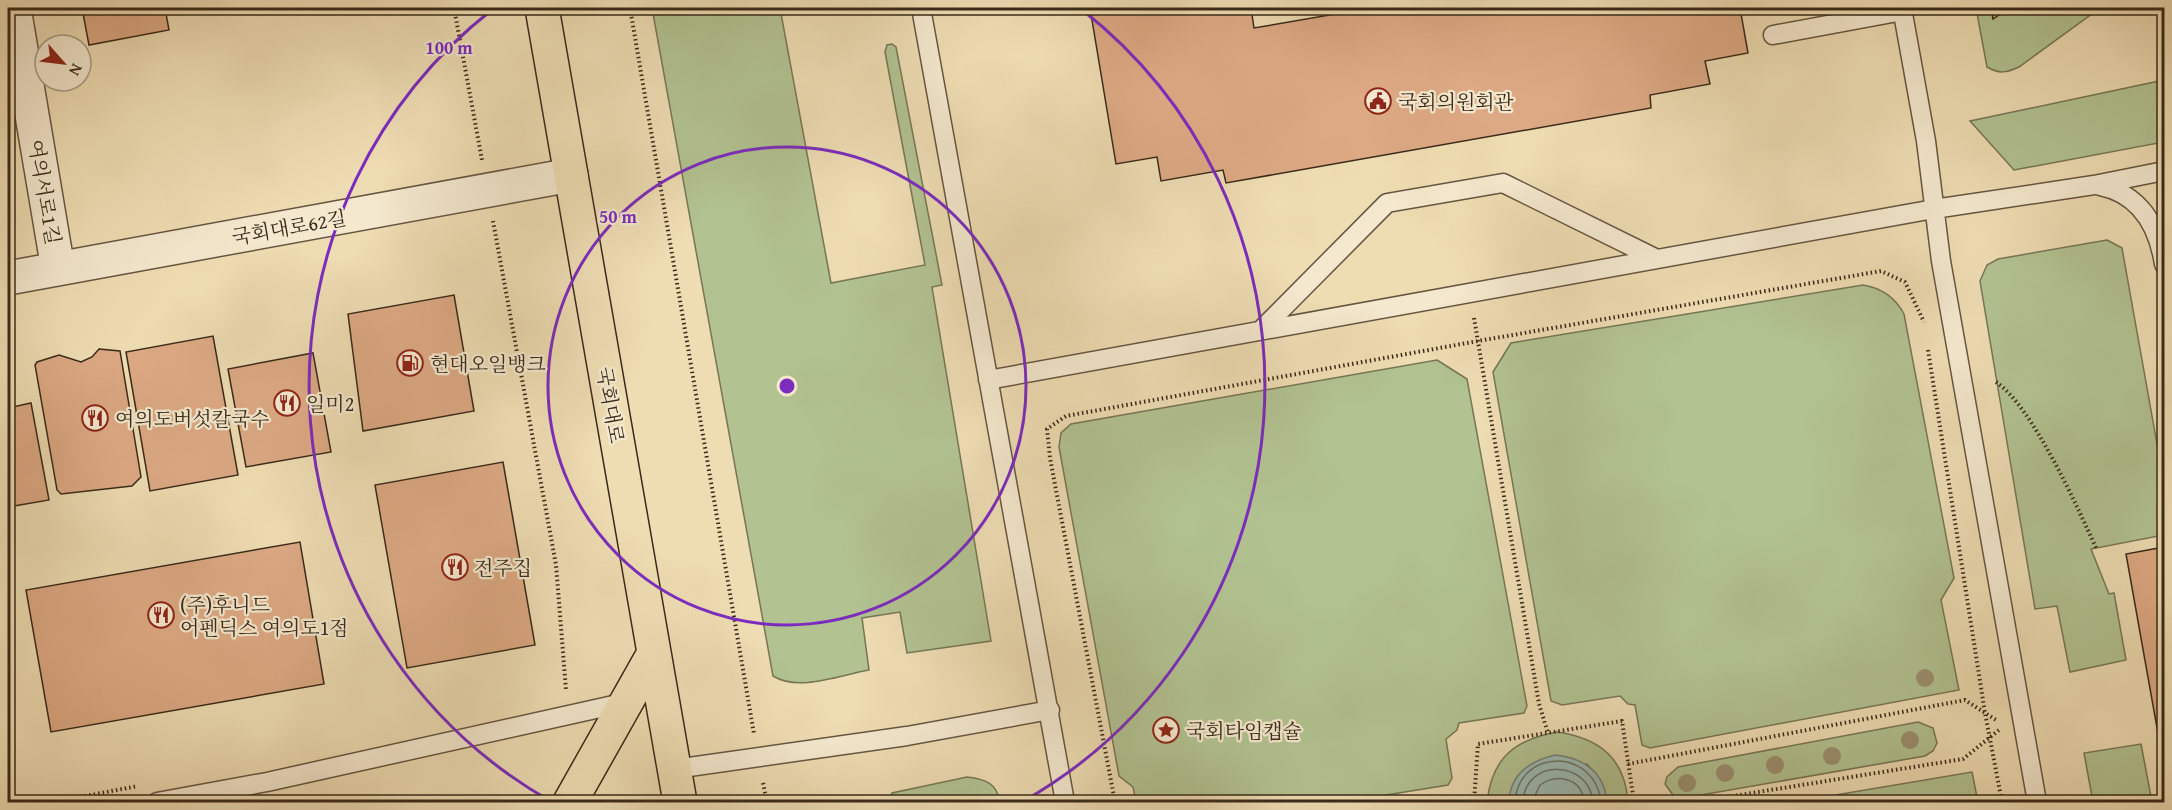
<svg xmlns="http://www.w3.org/2000/svg" width="2172" height="810" viewBox="0 0 2172 810" font-family="'Gentium Book Plus','Noto Serif KR',serif">
	<rect width="100%" height="100%" fill="#eedcb3"/>
	<filter id="stains"><feTurbulence type="fractalNoise" baseFrequency=".00333" numOctaves="4"/><feColorMatrix values="0 0 0 0 .2 0 0 0 0 .09 0 0 0 0 .02 0 0 0 .5 -.17"/></filter>
	<radialGradient id="worn" r=".72"><stop offset=".6" stop-color="#630" stop-opacity="0"/><stop offset="1" stop-color="#630" stop-opacity=".3"/></radialGradient>
	<path fill="#b2c291" stroke="#767655" stroke-width="1.5" d="M652 8H780L831 283 925 265 885 52 887 45 892 44 896 47 942 285 932 287 991 641 907 653 900 612 862 618 869 670C840 675 799 692 773 676Z
		M1976 8H1991L1993 18 2009 8H2100L2019 67C2006 73 1999 74 1987 67Z
		M2164 80V142L2014 170 1970 121Z
		M2107 240 2122 248 2164 483V535L2091 549 2109 594 2114 593 2126 660 2070 672 2057 606 2035 609 1980 281 1987 265 1998 259Z
		M1863 285C1882 288 1895 297 1904 314L1954 578 1941 600 1959 690 1650 748 1642 745 1635 705 1628 704 1620 696 1562 705 1551 701 1493 372 1511 343Z
		M1437 360 1467 379 1527 706 1524 713 1459 723 1457 730 1446 739 1452 778 1448 785 1343 802H1136L1133 787 1119 776 1059 447 1061 433 1071 424Z
		M1918 722 1933 728 1937 743 1933 751 1925 756 1684 798 1673 795 1665 784 1667 777 1678 767Z
		M1557 732C1599 738 1625 758 1628 802H1607C1605 786 1598 776 1587 764L1509 796V802H1487C1492 758 1514 740 1557 732Z
		M2141 744 2152 802H2093L2084 753Z
		M1972 772 1978 802H1794Z
		M967 777C985 779 997 783 1000 802H888L892 793Z"/>
	<path fill="#9bbab4" stroke="#748076" stroke-width="1.5" d="M1555 755C1584 758 1604 772 1607 802H1509C1510 775 1530 761 1555 755Z"/>
	<g fill="none" stroke-linecap="round" stroke-linejoin="round">
		<path stroke="#6a7266" stroke-width="1.5" d="M1515 802C1518 748 1595 747 1601 802
			M1523 802C1525 758 1589 759 1593 802
			M1532 802 1540 785C1557 773 1582 778 1584 802"/>
	</g>
	<path fill="#dca984" stroke="#392a19" stroke-width="1.5" d="M82 8H165L169 30 89 45Z
		M1090 8H1251L1254 28 1370 8H1740L1748 53 1705 61 1710 84 1650 95 1651 108 1226 183 1223 170 1161 181 1157 157 1116 164Z
		M1991 8H2009L1993 19Z
		M454 295 474 411 363 431 348 314Z
		M213 336 238 475 150 491 126 352Z
		M99 349 120 351 141 477 132 486 61 494 57 490 35 365 37 362 59 355 81 362 92 357Z
		M313 353 331 452 246 467 228 369Z
		M31 403 49 500 8 507V408Z
		M503 462 535 645 407 668 375 485Z
		M300 542 324 684 51 732 26 590Z
		M2164 547V767L2126 554Z"/>
	<g fill="none" stroke-linecap="round" stroke-linejoin="round">
		<g stroke="#665640" stroke-width="21">
			<path id="lane" d="M921 8 1065 802
				M1902 8 1926 141 1941 261 2037 802
				M1773 35 1903 11
				M2100 186C2140 194 2158 226 2164 264
				M1261 330 1387 203 1503 183 1657 259
				M988 380 1934 209 2094 185 2164 171
				M675 769 907 736 1050 710
				M157 802 267 782 627 702"/>
		</g>
		<g stroke="#665640" stroke-width="36">
			<path id="street" d="M14 8 58 269
				M8 278 571 175"/>
		</g>
		<g stroke="#392a19" stroke-width="36">
			<path id="primary" d="M542 8 680 802
				M570 802 654 653"/>
		</g>
		<path stroke="#392a19" stroke-width="4" stroke-dasharray="1.5 3" stroke-linecap="butt" d="M454 8 482 160
			M630 8 754 734
			M493 221 556 565 566 690
			M1474 318 1539 704 1548 733
			M1928 350 1985 713 2002 802
			M1996 382C2032 406 2077 506 2096 548
			M1628 764 1965 700 1996 720
			M763 783 767 802
			M54 802 138 786
			M1115 802 1050 458 1047 429 1066 416 1478 341 1881 271 1905 282 1924 322
			M1420 802 1439 799 1444 802
			M1474 802 1478 744 1622 721 1634 802
			M1696 802 1963 759 1999 730"/>
		<use href="#lane" stroke="#f4e8ce" stroke-width="18"/>
		<use href="#street" stroke="#f4e8ce" stroke-width="33"/>
		<use href="#primary" stroke="#eedcb3" stroke-width="33"/>
	</g>
	<g fill="#9b8f6f">
		<circle cx="1925" cy="678" r="9"/>
		<circle cx="1910" cy="740" r="9"/>
		<circle cx="1832" cy="756" r="9"/>
		<circle cx="1775" cy="765" r="9"/>
		<circle cx="1725" cy="773" r="9"/>
		<circle cx="1687" cy="783" r="9"/>
	</g>
	<g fill="none" stroke="#7b2cbf" stroke-width="3">
		<circle cx="787" cy="386" r="239"/>
		<path d="M552 802A478 478 0 0 1 493 9M1081 9A478 478 0 0 1 1022 802"/>
	</g>
	<defs>
		<g id="civic-ring" transform="scale(1.35)"><circle r="9.5" fill="#f4e8ce" stroke="#8f2418" stroke-width="1.5"/><path d="M-.6-6.5H3V-4.5H.6V-3L4-1V1h2V6H-6V1h2V-1L-.6-3ZM-1.2 2.5V6h2.4V2.5Z" fill="#8f2418"/></g>
		<g id="fuel-ring" transform="scale(1.35)"><circle r="9.5" fill="#f4e8ce" stroke="#8f2418" stroke-width="1.5"/><path d="M-5.5-6h7V0h2V4h1.3V-2.5L3-4.5l.8-.8L6-3V5H2.5V1h-1V6h-7ZM-4.2-4.7v3.2H.2V-4.7Z" fill="#8f2418"/></g>
		<g id="restaurant-ring" transform="scale(1.35)"><circle r="9.5" fill="#f4e8ce" stroke="#8f2418" stroke-width="1.5"/><path d="M-5-6h1v4h1v-4h1v4h1v-4h1v5L-1.5 .5V6h-2V.5L-5-1ZM5-6V6H3V1.5H1.5Q1.5-4 5-6Z" fill="#8f2418"/></g>
		<g id="sight-ring" transform="scale(1.35)"><circle r="9.5" fill="#f4e8ce" stroke="#8f2418" stroke-width="1.5"/><path d="M0-6L1.8-2.2L6-1.7L2.9 1.2L3.7 5.4L0 3.3L-3.7 5.4L-2.9 1.2L-6-1.7L-1.8-2.2Z" fill="#8f2418"/></g>
	</defs>
	<g fill-rule="evenodd">
		<use href="#civic-ring" x="1378" y="101"/>
		<use href="#fuel-ring" x="410" y="363"/>
		<use href="#restaurant-ring" x="287" y="403"/>
		<use href="#restaurant-ring" x="95" y="418"/>
		<use href="#restaurant-ring" x="455" y="567"/>
		<use href="#restaurant-ring" x="161" y="615"/>
		<use href="#sight-ring" x="1166" y="730"/>
	</g>
	<g text-anchor="middle" dominant-baseline="central" stroke-width="4.5" stroke-linejoin="round" paint-order="stroke">
		<g font-size="20" fill="#392a19" stroke="#f4e8ce" text-anchor="start">
			<text x="1398" y="101">국회의원회관</text>
			<text x="430" y="363">현대오일뱅크</text>
			<text x="306" y="403">일미2</text>
			<text x="115" y="418">여의도버섯칼국수</text>
			<text x="474" y="567">전주집</text>
			<text x="180" y="604">(주)후니드<tspan x="180" dy="23">어펜딕스 여의도1점</tspan></text>
			<text x="1186" y="730">국회타임캡슐</text>
		</g>
		<g font-size="20" fill="#392a19" stroke="#f4e8ce">
			<text transform="translate(45 192) rotate(80)">여의서로1길</text>
			<text transform="translate(289 227) rotate(-10)">국회대로62길</text>
			<text transform="translate(611 405) rotate(80)">국회대로</text>
		</g>
	</g>
	<circle cx="787" cy="386" r="9" fill="#7b2cbf" stroke="#f4e8ce" stroke-width="3"/>
	<g font-size="18" text-anchor="middle" font-weight="bold" fill="#7b2cbf" stroke="#f4e8ce" stroke-width="4.5" stroke-linejoin="round" paint-order="stroke">
		<text x="449" y="54">100 m</text>
		<text x="618" y="223">50 m</text>
	</g>
	<rect width="2172" height="810" fill="none" stroke="#eedcb3" stroke-width="30"/>
	<rect x="9" y="9" width="2154" height="792" fill="none" stroke="#392a19" stroke-width="3"/>
	<rect x="15" y="15" width="2142" height="780" fill="none" stroke="#392a19" stroke-width="1.5"/>
	<g transform="translate(63 63) rotate(118)"><circle r="28" fill="#f4e8ce" stroke="#a99c86" stroke-width="1.5"/>
	<path d="M0-4.5L10 22L0 15L-10 22Z" fill="#8f2418"/>
	<text y="-9" font-size="16" font-weight="bold" text-anchor="middle" fill="#392a19">N</text>
	</g>
	<rect width="100%" height="100%" filter="url(#stains)"/>
	<rect width="100%" height="100%" fill="url(#worn)"/>
</svg>
